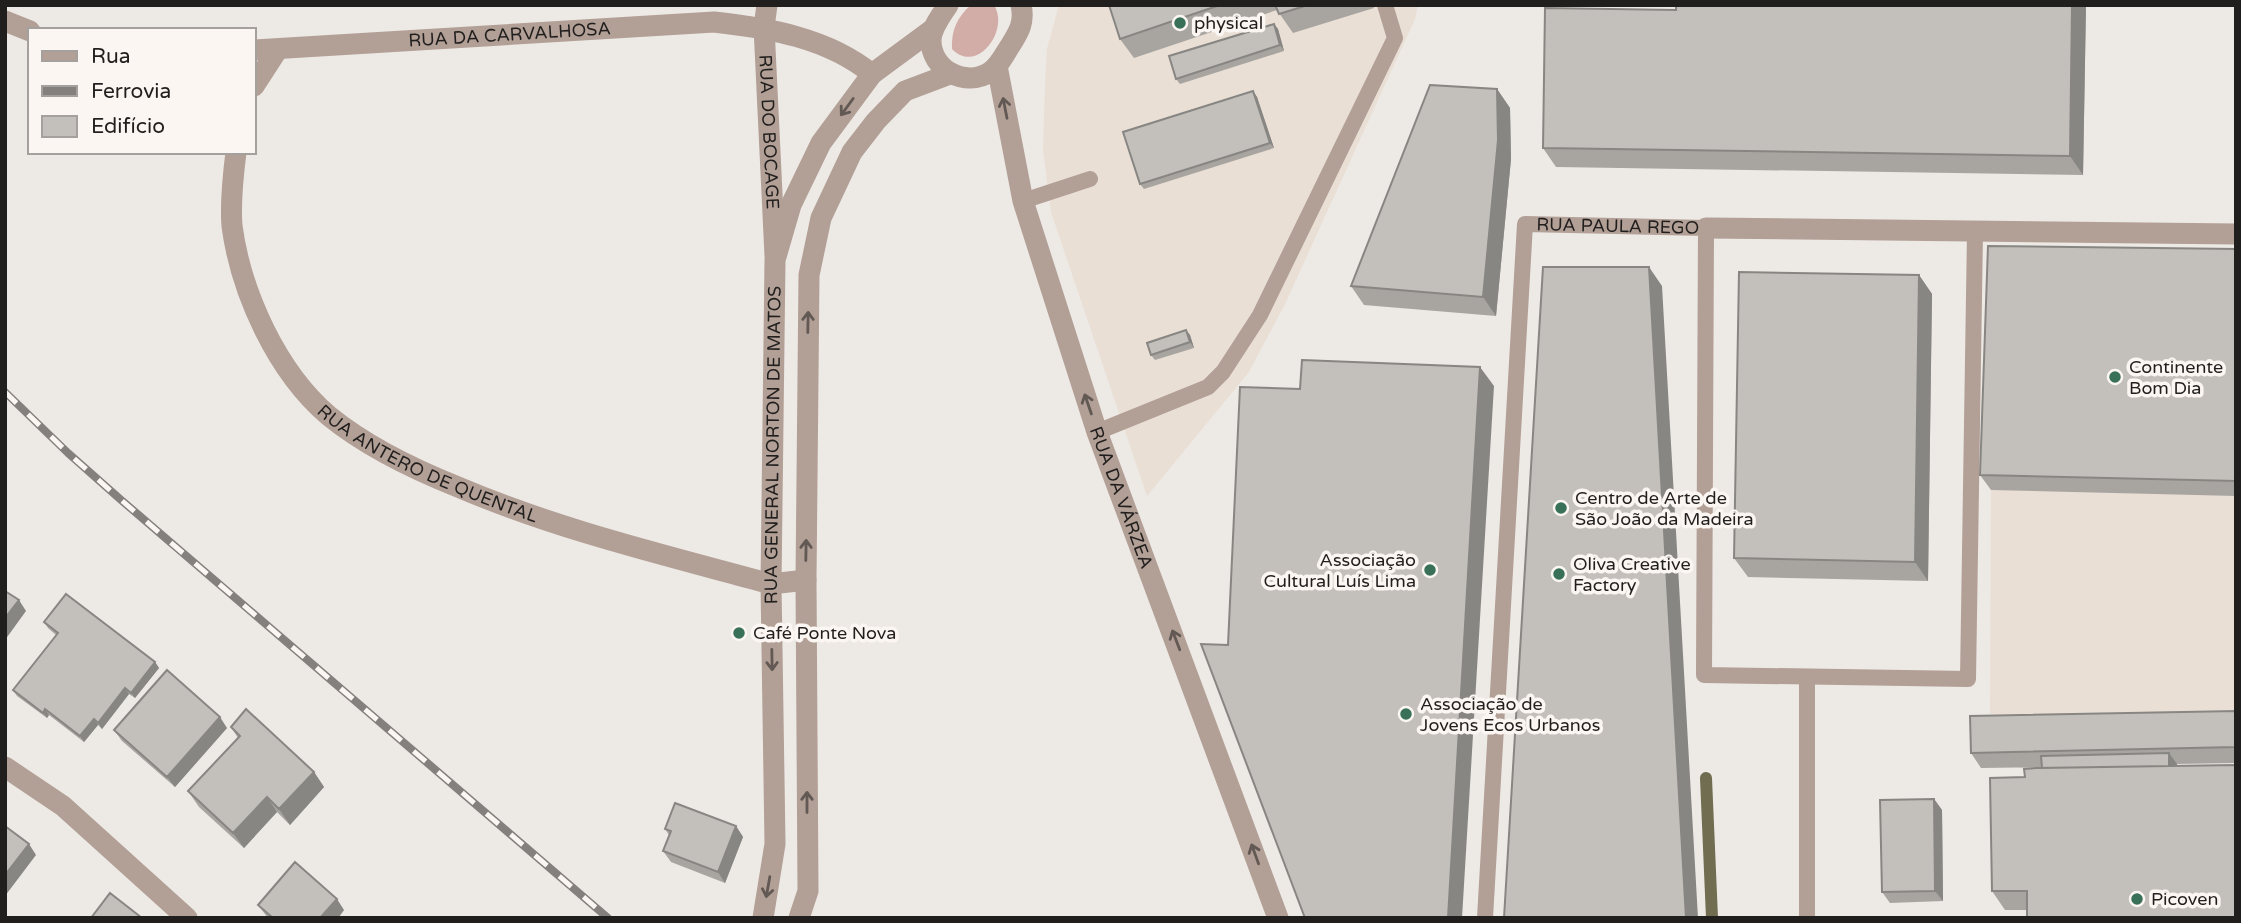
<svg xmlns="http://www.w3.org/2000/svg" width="2241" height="923" viewBox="0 0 2241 923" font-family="'Varela Round',sans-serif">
	<rect width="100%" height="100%" fill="#ede9e5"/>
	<path fill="#e9dfd5" d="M1059 5H1418L1415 19 1285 304 1249 372 1147 496 1051 212 1043 150 1045 85 1047 49Z
		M2236 251V718L1990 714 1991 490Z"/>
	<path fill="#d2aca7" d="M971 5H994C1010 30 977 75 952 49 951 31 957 17 971 5Z"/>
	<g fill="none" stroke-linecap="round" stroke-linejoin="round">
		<path stroke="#706d50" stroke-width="12" d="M1706 778 1712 918"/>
		<g stroke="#b29f96" stroke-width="16">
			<path d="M1023 201 1090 179"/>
			<path d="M1097 432 1208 387 1223 372 1260 315 1395 38 1385 5"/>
			<path id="s1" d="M1485 918 1525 224 1706 228 1704 675 1968 679 1975 233"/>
			<path d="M1807 918V677"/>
		</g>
		<path stroke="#b29f96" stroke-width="21" id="s2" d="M764 27 775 256"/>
		<g stroke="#b29f96" stroke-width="21">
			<path d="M5 21 30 31"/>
			<path d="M764 27 767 5"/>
			<path id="s3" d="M254 50 714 22C769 28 828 38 872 74"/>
			<path id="s4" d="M997 66 1023 201 1097 432 1278 918"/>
			<path d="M254 86 278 49"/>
			<path id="s5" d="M236 152C233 176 230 202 232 226 241 293 277 372 329 416 367 447 413 469 458 487 559 530 665 555 771 584L806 580"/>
			<path d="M1706 228 2236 234"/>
			<path d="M5 767 63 806 187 918"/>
		</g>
		<g stroke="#b29f96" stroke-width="21">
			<path d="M948 5C941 16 932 27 931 39 930 70 966 88 990 72 999 66 1004 55 1010 46 1019 32 1025 22 1021 5"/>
			<path id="s6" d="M763 918 775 844 771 584 775 260 791 205 821 143 872 74 933 29"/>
			<path d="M799 918 808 891 806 580 809 275 821 218 852 152 876 121 905 91 950 74"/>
		</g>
		<g stroke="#83807d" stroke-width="8">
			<path id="rail" d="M5 392 68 453 120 499 608 918"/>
		</g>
		<use href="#rail" stroke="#fbf6f2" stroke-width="5" stroke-dasharray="16" stroke-linecap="butt"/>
	</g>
	<path fill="#a8a5a1" d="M1109 5H1373L1374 8 1293 33 1277 10 1134 58 1120 39Z
		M1676 5H2086L2083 175 1556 167 1543 148 1676 10Z
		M1274 24 1278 29 1284 51 1180 84 1176 79Z
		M1497 89 1510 108 1511 159 1496 316 1364 305 1351 286Z
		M1253 91 1257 97 1274 148 1144 189 1140 184Z
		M2236 249V496L1991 490 1980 475Z
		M1919 275 1932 294 1928 581 1748 577 1734 558Z
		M1186 330 1190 335 1194 348 1155 360 1151 355Z
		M44 622 155 662 159 668 135 698 129 694 102 729 98 725 84 742 49 715 47 718 17 696 13 690 56 635 48 628Z
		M2236 711V763L2176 764 2177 766 2027 910H2005L1992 891 2025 777 2042 768V767L1981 768 1971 753Z
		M231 727 314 772 324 787 290 825 277 812 244 848 199 807 188 791 238 738Z
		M227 728 175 787 122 741 114 730Z
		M1934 799 1942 810 1943 901 1890 903 1882 892Z
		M736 826 743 837 725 883 671 862 663 851 669 835 665 829Z
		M258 905 344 910 338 918H268Z"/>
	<path fill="#888683" d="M2072 5H2086L2083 175 2070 156Z
		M1274 24 1278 29 1284 51 1280 45Z
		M1497 89 1510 108 1511 159 1496 316 1483 297Z
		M1253 91 1257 97 1274 148 1270 143Z
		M1649 267 1662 286 1698 918H1686Z
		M1919 275 1932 294 1928 581 1915 562Z
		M1186 330 1190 335 1194 348 1190 342Z
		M1480 367 1494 386 1462 918H1448Z
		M19 600 26 611 5 640V618Z
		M155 662 159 668 135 698 131 693Z
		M125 688 129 694 102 729 98 723Z
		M45 709 49 715 47 718 43 713Z
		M220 717 227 728 175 787 167 777Z
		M94 719 98 725 84 742 80 736Z
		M2169 753 2177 764V785L2170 775Z
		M314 772 324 787 290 825 279 809Z
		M267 797 277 812 244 848 233 833Z
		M1934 799 1942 810 1943 901 1935 891Z
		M736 826 743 837 725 883 718 872Z
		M29 844 36 855 5 896V875Z
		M337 899 344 910 338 918H320Z"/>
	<path fill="#c3c0bb" stroke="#888683" stroke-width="2" d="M1109 5H1220L1120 39Z
		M1275 5H1308L1279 14Z
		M1676 5H2072L2070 156 1543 148 1545 8 1676 10Z
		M1274 24 1280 45 1176 79 1169 56Z
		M1430 85 1497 89 1498 140 1483 297 1351 286Z
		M1253 91 1270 143 1140 184 1123 132Z
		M1988 246 2236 249V481L1980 475Z
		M1543 267H1649L1686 918H1504Z
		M1739 272 1919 275 1915 562 1734 558Z
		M1186 330 1190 342 1151 355 1147 343Z
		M1302 360 1480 367 1448 918H1305L1201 644 1228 645 1240 387 1300 389Z
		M5 591 19 600 5 618Z
		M66 594 155 662 131 693 125 688 98 723 94 719 80 736 45 709 43 713 13 690 58 633 44 622Z
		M167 670 220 717 167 777 114 730Z
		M246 709 314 772 279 809 267 797 233 833 188 791 240 736 231 727Z
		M2236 711V747L1971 753 1970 716Z
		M2169 753V766L2042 768 2041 756Z
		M2236 765V918H2027V891H1992L1990 778 2025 777 2024 769 2036 768Z
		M1934 799 1935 891 1882 892 1880 800Z
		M675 803 736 826 718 872 663 851 671 831 665 829Z
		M5 826 29 844 5 875Z
		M295 862 337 899 320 918H273L258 905Z
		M110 893 142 918H91Z"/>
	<defs><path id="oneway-shaft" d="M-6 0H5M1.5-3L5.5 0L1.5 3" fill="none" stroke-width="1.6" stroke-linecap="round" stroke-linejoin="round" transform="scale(1.75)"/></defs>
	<g stroke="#625954">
		<use href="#oneway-shaft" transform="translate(847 107) rotate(126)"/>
		<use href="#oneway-shaft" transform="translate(1005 108) rotate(-101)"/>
		<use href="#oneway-shaft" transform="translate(808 322) rotate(-89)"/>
		<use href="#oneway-shaft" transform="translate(1088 404) rotate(-109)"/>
		<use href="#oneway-shaft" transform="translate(806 550) rotate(-89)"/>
		<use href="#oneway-shaft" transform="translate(1176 640) rotate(-111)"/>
		<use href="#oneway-shaft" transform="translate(772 660) rotate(89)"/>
		<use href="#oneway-shaft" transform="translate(807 802) rotate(-90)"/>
		<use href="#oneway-shaft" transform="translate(1255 854) rotate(-110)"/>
		<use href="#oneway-shaft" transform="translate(768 887) rotate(100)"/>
	</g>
	<g fill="#387058" stroke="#fbf6f2" stroke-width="2.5">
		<circle cx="1180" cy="23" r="7"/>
		<circle cx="2115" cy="377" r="7"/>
		<circle cx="1561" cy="508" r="7"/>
		<circle cx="1430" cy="570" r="7"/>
		<circle cx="1559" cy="574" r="7"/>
		<circle cx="739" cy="633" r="7"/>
		<circle cx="1406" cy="714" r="7"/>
		<circle cx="2137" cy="899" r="7"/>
	</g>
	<g text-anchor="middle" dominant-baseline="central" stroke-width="7" stroke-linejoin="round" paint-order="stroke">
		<g font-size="18" fill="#211f1e" stroke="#fbf6f2" text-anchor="start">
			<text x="1194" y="23">physical</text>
			<text x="2129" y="367">Continente<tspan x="2129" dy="21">Bom Dia</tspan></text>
			<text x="1575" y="498">Centro de Arte de<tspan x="1575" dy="21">São João da Madeira</tspan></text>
			<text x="1416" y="560" text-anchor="end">Associação<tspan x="1416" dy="21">Cultural Luís Lima</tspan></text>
			<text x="1573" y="564">Oliva Creative<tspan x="1573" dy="21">Factory</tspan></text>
			<text x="753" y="633">Café Ponte Nova</text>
			<text x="1420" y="704">Associação de<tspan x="1420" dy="21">Jovens Ecos Urbanos</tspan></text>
			<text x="2151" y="899">Picoven</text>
		</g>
		<g font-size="18" fill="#211f1e" stroke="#fbf6f2">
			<text stroke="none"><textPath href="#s3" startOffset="256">RUA DA CARVALHOSA</textPath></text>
			<text stroke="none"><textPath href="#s2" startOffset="105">RUA DO BOCAGE</textPath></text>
			<text stroke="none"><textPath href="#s1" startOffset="788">RUA PAULA REGO</textPath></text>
			<text stroke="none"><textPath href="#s6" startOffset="474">RUA GENERAL NORTON DE MATOS</textPath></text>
			<text stroke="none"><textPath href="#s5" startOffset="402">RUA ANTERO DE QUENTAL</textPath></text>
			<text stroke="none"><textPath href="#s4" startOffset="450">RUA DA VÁRZEA</textPath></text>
		</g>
	</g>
	<rect width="2241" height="923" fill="none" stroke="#211f1e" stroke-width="14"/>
	<rect x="28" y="28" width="228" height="126" fill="#fbf6f2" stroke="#a4a09d" stroke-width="2"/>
	<rect x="42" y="51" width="35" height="10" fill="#b29f96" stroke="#a4a09d" stroke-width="2"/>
	<text x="91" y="63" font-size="21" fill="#211f1e">Rua</text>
	<rect x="42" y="86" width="35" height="10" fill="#83807d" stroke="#a4a09d" stroke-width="2"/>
	<text x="91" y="98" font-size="21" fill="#211f1e">Ferrovia</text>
	<rect x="42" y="116" width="35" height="21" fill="#c3c0bb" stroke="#a4a09d" stroke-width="2"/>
	<text x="91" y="133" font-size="21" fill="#211f1e">Edifício</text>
</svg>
